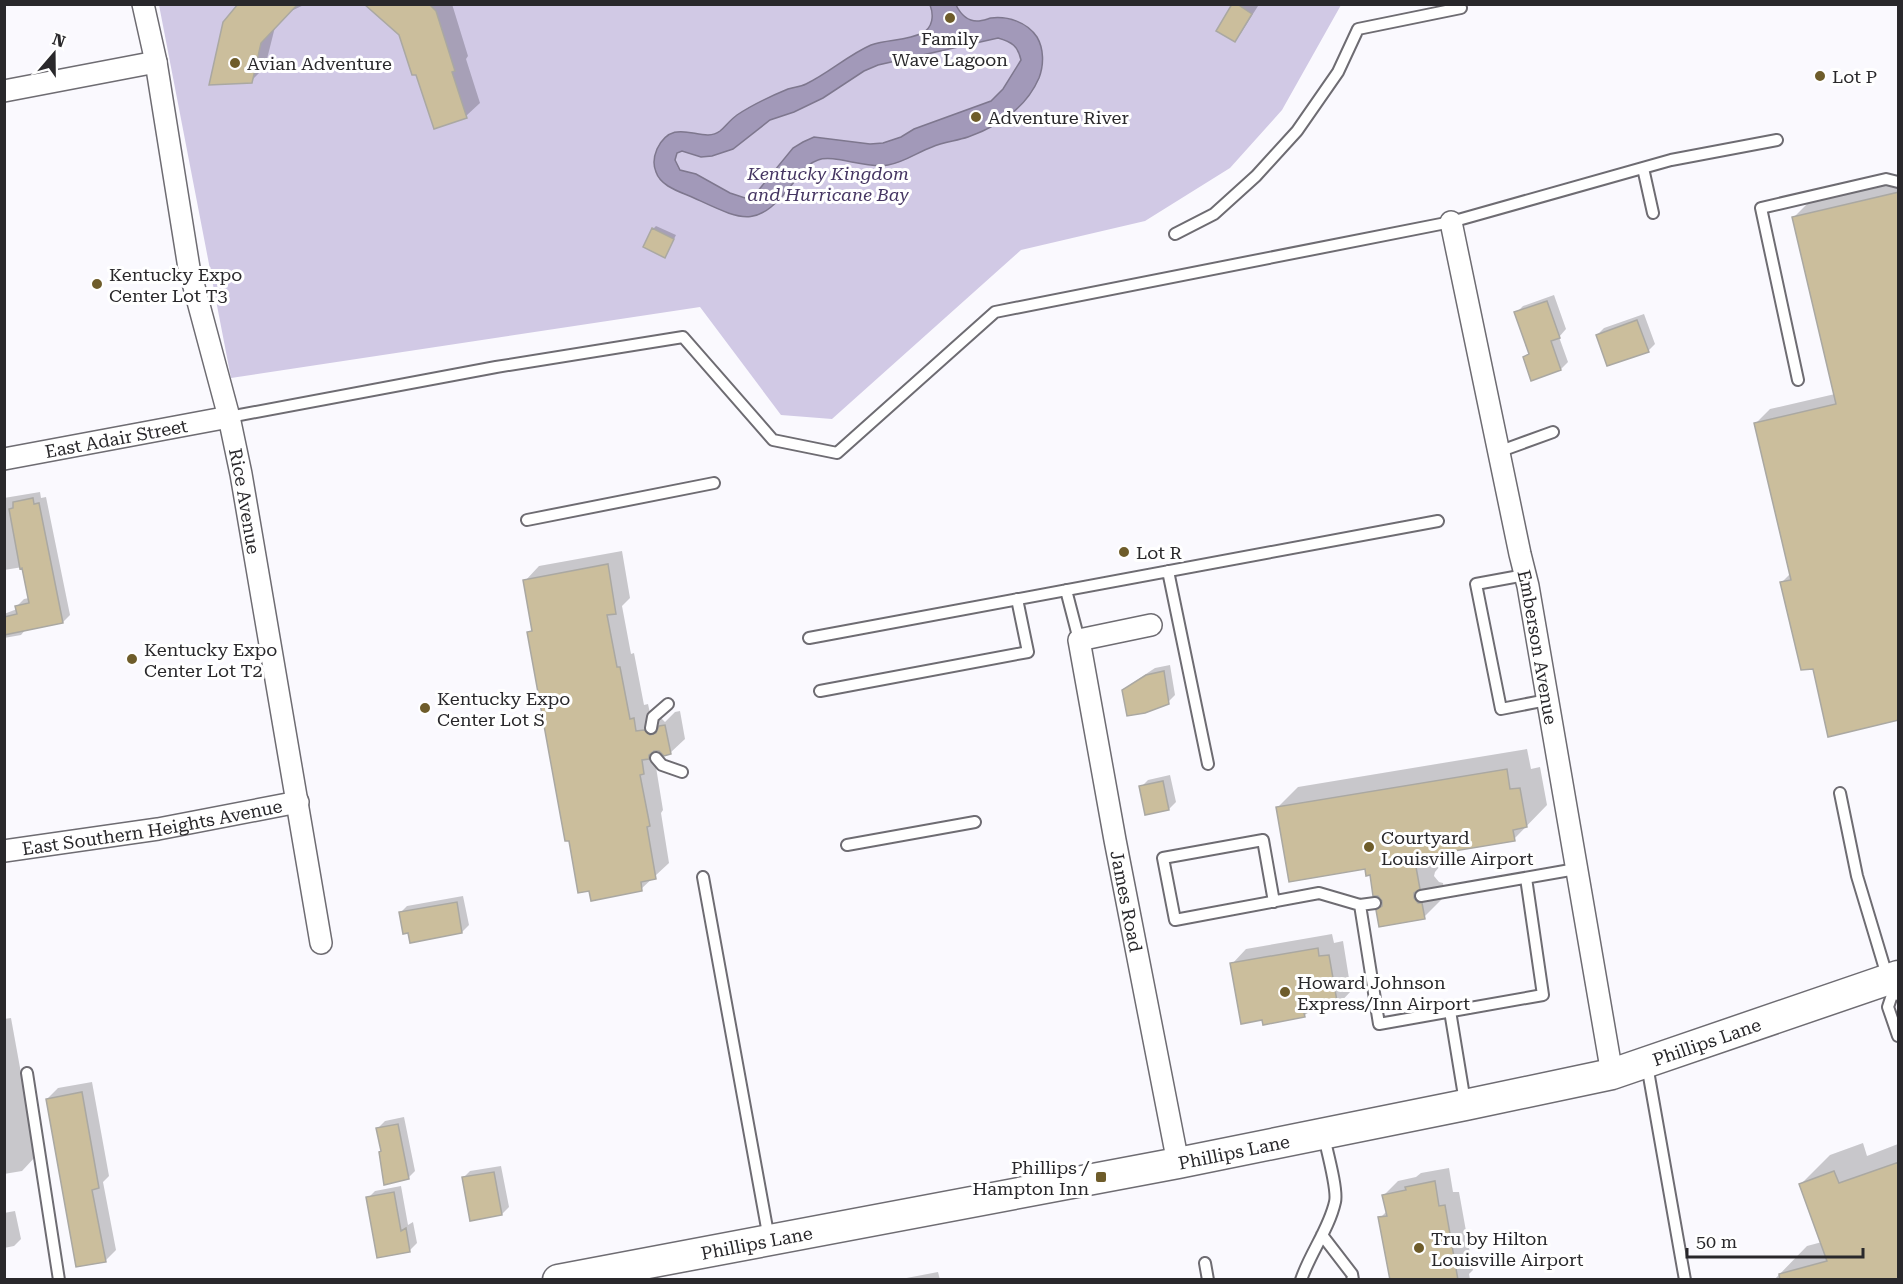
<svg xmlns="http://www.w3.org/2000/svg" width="1903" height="1284" viewBox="0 0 1903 1284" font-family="'Roboto Serif',serif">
	<rect width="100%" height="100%" fill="#faf9fe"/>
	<path fill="#d1c9e5" d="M159 5H1345H1341L1282 110 1230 168 1145 221 1021 250 832 419 781 415 700 307 231 378Z"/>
	<path fill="#a299b9" stroke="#7e778e" stroke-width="1.5" fill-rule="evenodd" d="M930 5H956C960 13 967 21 977 21 982 21 987 19 991 18 1008 16 1027 22 1037 37 1044 49 1044 65 1039 78 1026 108 999 126 968 137 956 141 943 142 932 147 918 152 903 163 888 165 866 169 834 154 818 160 808 163 800 173 794 182 757 230 744 221 694 198 681 192 661 187 656 172 653 165 654 156 657 149 674 114 702 145 720 131 726 126 730 120 737 115 752 105 771 96 788 89 794 87 800 87 806 84 829 73 848 55 871 45 887 39 907 41 922 33 933 28 934 15 930 5ZM998 38C1012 42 1018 46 1021 60L1003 89 991 101 914 129 901 137 883 143 870 144 814 137 803 142 793 148 757 192 745 198 730 193 696 174 680 170 675 160 677 153 682 151 701 157 712 156 733 149 770 120 794 112 823 98 864 71 878 65Z"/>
	<path fill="#0003" d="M240 4H306L291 11 275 27 265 67 251 81Z
		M362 4H452L468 56 466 59 480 103 466 116 417 73 400 34 368 6Z
		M1234 4H1255L1258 6 1241 33 1234 40Z
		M1898 182V718L1814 668 1782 582 1791 573 1755 424 1770 409 1835 394 1794 217 1808 203Z
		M656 226 676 235 667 253 653 229Z
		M1554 295 1566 329 1559 337 1568 362 1561 369 1525 357 1530 352 1516 313 1523 306Z
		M1644 314 1655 344 1648 351 1597 335 1604 328Z
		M40 492 41 498 46 497 70 615 63 622 26 629 21 635 4 638V614L17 609V606L24 599 29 598 23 567 4 570V498Z
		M622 551 630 598 622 606 631 654 634 653 644 705 648 704 651 718 659 716 665 722 675 712 680 711 685 739 670 753 657 750 658 758 655 761 663 810 661 813 669 863 641 889 529 633 533 629 525 581 539 566Z
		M1170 665 1175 695 1168 702 1124 691 1131 684 1155 668Z
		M1527 749 1531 769 1540 767 1547 805 1514 839 1454 850 1443 861H1439L1440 866 1435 872 1434 876 1439 882 1443 883 1445 896 1424 917 1383 905 1384 901 1366 867 1277 808 1298 787Z
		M1170 775 1176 802 1169 809 1141 787 1148 780Z
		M463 896 469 925 462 932 400 913 407 906Z
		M1332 934 1334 943 1343 941 1351 991 1337 1006 1310 1010 1304 1016 1232 964 1246 949Z
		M11 1018 36 1156 22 1171 4 1174V1019Z
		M92 1082 109 1176 103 1182 116 1250 105 1261 47 1099 58 1088Z
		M404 1117 415 1171 408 1178 382 1150 378 1128 385 1121Z
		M1863 1143 1867 1156 1898 1144V1280H1774L1807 1246 1822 1242 1801 1184 1830 1155Z
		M501 1166 509 1207 502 1214 463 1178 470 1171Z
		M1449 1168 1453 1192H1459L1473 1270 1469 1274 1470 1280H1392L1380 1218 1387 1211 1384 1195 1398 1181 1416 1177 1421 1173Z
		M401 1186 408 1225 413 1222 417 1243 410 1250 368 1198 375 1191Z
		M15 1211 21 1239 14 1246 4 1248V1213Z
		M938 1272 940 1280H896Z"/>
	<path fill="#cbbe9c" stroke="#aaa8a2" stroke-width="1.5" d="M238 4H298L261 43 252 83 209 85 223 22Z
		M364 4H429L436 11 455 71 452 72 467 118 434 129 416 75H412L399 35Z
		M1232 4H1237L1252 14 1235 42 1216 31Z
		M1899 192V720L1828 737 1813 669 1801 670 1780 582 1791 580 1754 423 1836 404 1792 217Z
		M652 228 674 239 665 258 643 247Z
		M1547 301 1560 338 1551 341 1561 370 1531 381 1523 357 1529 354 1514 312Z
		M1637 320 1649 352 1607 366 1596 335Z
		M33 498 34 504 39 503 63 623 4 635V617L17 614 15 606 29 603 22 568 20 569 9 509 13 508V502Z
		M608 564 616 614 607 615 617 667H620L630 719 634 718 636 731 644 730 650 735 656 733 659 726 665 725 671 754 664 756 659 751H654L649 755V759L642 760 644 774 640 775 650 826 647 827 656 879 641 882 642 891 591 901 589 891 578 893 569 841H565L527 632 532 631 523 580Z
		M1164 671 1169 704 1145 713 1127 716 1122 690 1146 675Z
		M1507 769 1510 789 1520 788 1527 827 1513 830 1515 841 1442 853 1444 862 1416 867 1420 889 1414 893V898L1418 903H1422L1425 919 1379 927 1376 910 1382 906V901L1378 896H1373L1370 875 1366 876 1365 869 1289 882 1276 807Z
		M1163 781 1169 810 1145 815 1139 786Z
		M457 902 462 933 410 943 408 933 403 934 399 912Z
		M1318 948 1319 956 1329 955 1338 1007 1304 1013 1305 1017 1263 1025 1262 1020 1241 1024 1230 963Z
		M82 1092 99 1188 92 1190 106 1262 76 1267 46 1099Z
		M398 1124 409 1179 384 1185 379 1152 381 1151 376 1128Z
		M1899 1162V1280H1780L1779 1274 1827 1261 1799 1184 1834 1171 1839 1183Z
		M494 1172 502 1215 470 1221 462 1177Z
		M1435 1181 1439 1206 1445 1205 1458 1280H1390L1378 1217 1387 1216 1382 1195 1406 1190 1405 1187Z
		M394 1192 401 1231 406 1228 410 1252 377 1258 366 1197Z"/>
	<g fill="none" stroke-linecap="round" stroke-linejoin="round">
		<g stroke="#6e6c72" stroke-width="14">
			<path id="lane" d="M1643 168 1653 213
				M1175 234 1214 214 1256 176 1297 131 1338 72 1358 29 1461 8
				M1798 380 1761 208 1886 179 1898 182
				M229 417 496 367 683 337 773 440 837 453 995 312 1451 222 1671 160 1777 140
				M1498 452 1553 432
				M527 520 714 483
				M1168 571 1208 764
				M1525 575 1476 584 1501 709 1547 700
				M1066 590 1079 640
				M809 638 1438 521
				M820 691 1028 652 1017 599
				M651 728 653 717 668 704
				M656 758 662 765 682 772
				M1840 793 1857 876 1888 979 1893 992 1898 995
				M847 845 975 822
				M703 877 769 1239
				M1421 896 1576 869
				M1274 902 1263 840 1163 858 1175 920 1319 893 1360 905 1375 903
				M1360 905 1379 1024 1543 995 1526 878
				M1893 992 1888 1007 1898 1036
				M1450 1011 1465 1102
				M1647 1065 1685 1280
				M27 1073 59 1280
				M1322 1235 1352 1274 1353 1280
				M1205 1263 1208 1280
				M1301 1280C1310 1253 1329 1229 1335 1202 1338 1190 1327 1151 1324 1137"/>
		</g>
		<g stroke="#6e6c72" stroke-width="24">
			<g id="street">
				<path id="s1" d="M143 4 156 62 189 268 229 417 241 474 321 943"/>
				<path d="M4 91 156 62"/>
				<path id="s2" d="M1451 222 1520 554 1528 586 1612 1074"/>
				<path id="s3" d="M4 459 229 417"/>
				<path id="s4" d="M1151 625 1079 640 1115 840 1178 1163"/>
				<path id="s5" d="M4 851 158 829 298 802"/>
			</g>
		</g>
		<g stroke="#6e6c72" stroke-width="33">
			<g id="secondary">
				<path id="s6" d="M558 1280 1178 1163 1465 1105 1612 1074 1898 976"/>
			</g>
		</g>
		<use href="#lane" stroke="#fff" stroke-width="10"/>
		<use href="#street" stroke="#fff" stroke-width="21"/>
		<use href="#secondary" stroke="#fff" stroke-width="30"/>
	</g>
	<g fill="#6e5c2a" stroke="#fff" stroke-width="2">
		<circle cx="950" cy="18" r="6"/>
		<circle cx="235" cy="63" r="6"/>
		<circle cx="1820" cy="76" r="6"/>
		<circle cx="976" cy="117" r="6"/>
		<circle cx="97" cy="284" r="6"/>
		<circle cx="1124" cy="552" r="6"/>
		<circle cx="132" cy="659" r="6"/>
		<circle cx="425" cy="708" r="6"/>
		<circle cx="1369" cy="847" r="6"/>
		<circle cx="1285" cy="992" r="6"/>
		<rect x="1095" y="1171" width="12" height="12" rx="3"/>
		<circle cx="1419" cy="1248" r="6"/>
	</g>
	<g text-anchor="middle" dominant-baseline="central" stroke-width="6" stroke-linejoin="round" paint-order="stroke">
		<g font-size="18" fill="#29282b" stroke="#fff" text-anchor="start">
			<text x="950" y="38" text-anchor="middle">Family<tspan x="950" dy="21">Wave Lagoon</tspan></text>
			<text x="247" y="63">Avian Adventure</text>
			<text x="1832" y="76">Lot P</text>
			<text x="988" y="117">Adventure River</text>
			<text x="109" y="274">Kentucky Expo<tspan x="109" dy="21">Center Lot T3</tspan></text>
			<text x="1136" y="552">Lot R</text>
			<text x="144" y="649">Kentucky Expo<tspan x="144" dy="21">Center Lot T2</tspan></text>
			<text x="437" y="698">Kentucky Expo<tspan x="437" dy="21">Center Lot S</tspan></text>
			<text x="1381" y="837">Courtyard<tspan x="1381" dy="21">Louisville Airport</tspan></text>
			<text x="1297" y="982">Howard Johnson<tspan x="1297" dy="21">Express/Inn Airport</tspan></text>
			<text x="1089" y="1167" text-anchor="end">Phillips /<tspan x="1089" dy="21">Hampton Inn</tspan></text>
			<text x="1431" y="1238">Tru by Hilton<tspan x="1431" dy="21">Louisville Airport</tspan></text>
		</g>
		<g font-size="18" font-style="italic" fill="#453562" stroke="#fff">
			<text x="828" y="173">Kentucky Kingdom<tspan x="828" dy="21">and Hurricane Bay</tspan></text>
		</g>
		<g font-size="18" fill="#29282b" stroke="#fff">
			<text stroke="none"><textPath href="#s3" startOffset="114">East Adair Street</textPath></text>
			<text stroke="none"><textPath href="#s1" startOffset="508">Rice Avenue</textPath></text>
			<text stroke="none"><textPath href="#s2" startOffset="434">Emberson Avenue</textPath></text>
			<text stroke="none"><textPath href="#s5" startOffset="150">East Southern Heights Avenue</textPath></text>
			<text stroke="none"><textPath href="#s4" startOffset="339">James Road</textPath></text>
			<text stroke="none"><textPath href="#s6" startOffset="1174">Phillips Lane</textPath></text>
			<text stroke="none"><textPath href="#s6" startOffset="688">Phillips Lane</textPath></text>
			<text stroke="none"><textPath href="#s6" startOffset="202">Phillips Lane</textPath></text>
		</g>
	</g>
	<rect width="1903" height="1284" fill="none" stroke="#29282b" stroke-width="12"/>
	<g transform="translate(54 54) rotate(20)" stroke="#ffffff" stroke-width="4.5" paint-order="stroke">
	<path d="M0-4.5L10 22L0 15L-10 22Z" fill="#29282b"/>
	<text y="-9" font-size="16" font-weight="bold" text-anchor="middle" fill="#29282b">N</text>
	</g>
	<path d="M1687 1248v9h176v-9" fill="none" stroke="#29282b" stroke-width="3"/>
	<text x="1696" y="1248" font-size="18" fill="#29282b" stroke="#ffffff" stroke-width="4.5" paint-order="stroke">50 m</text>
</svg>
